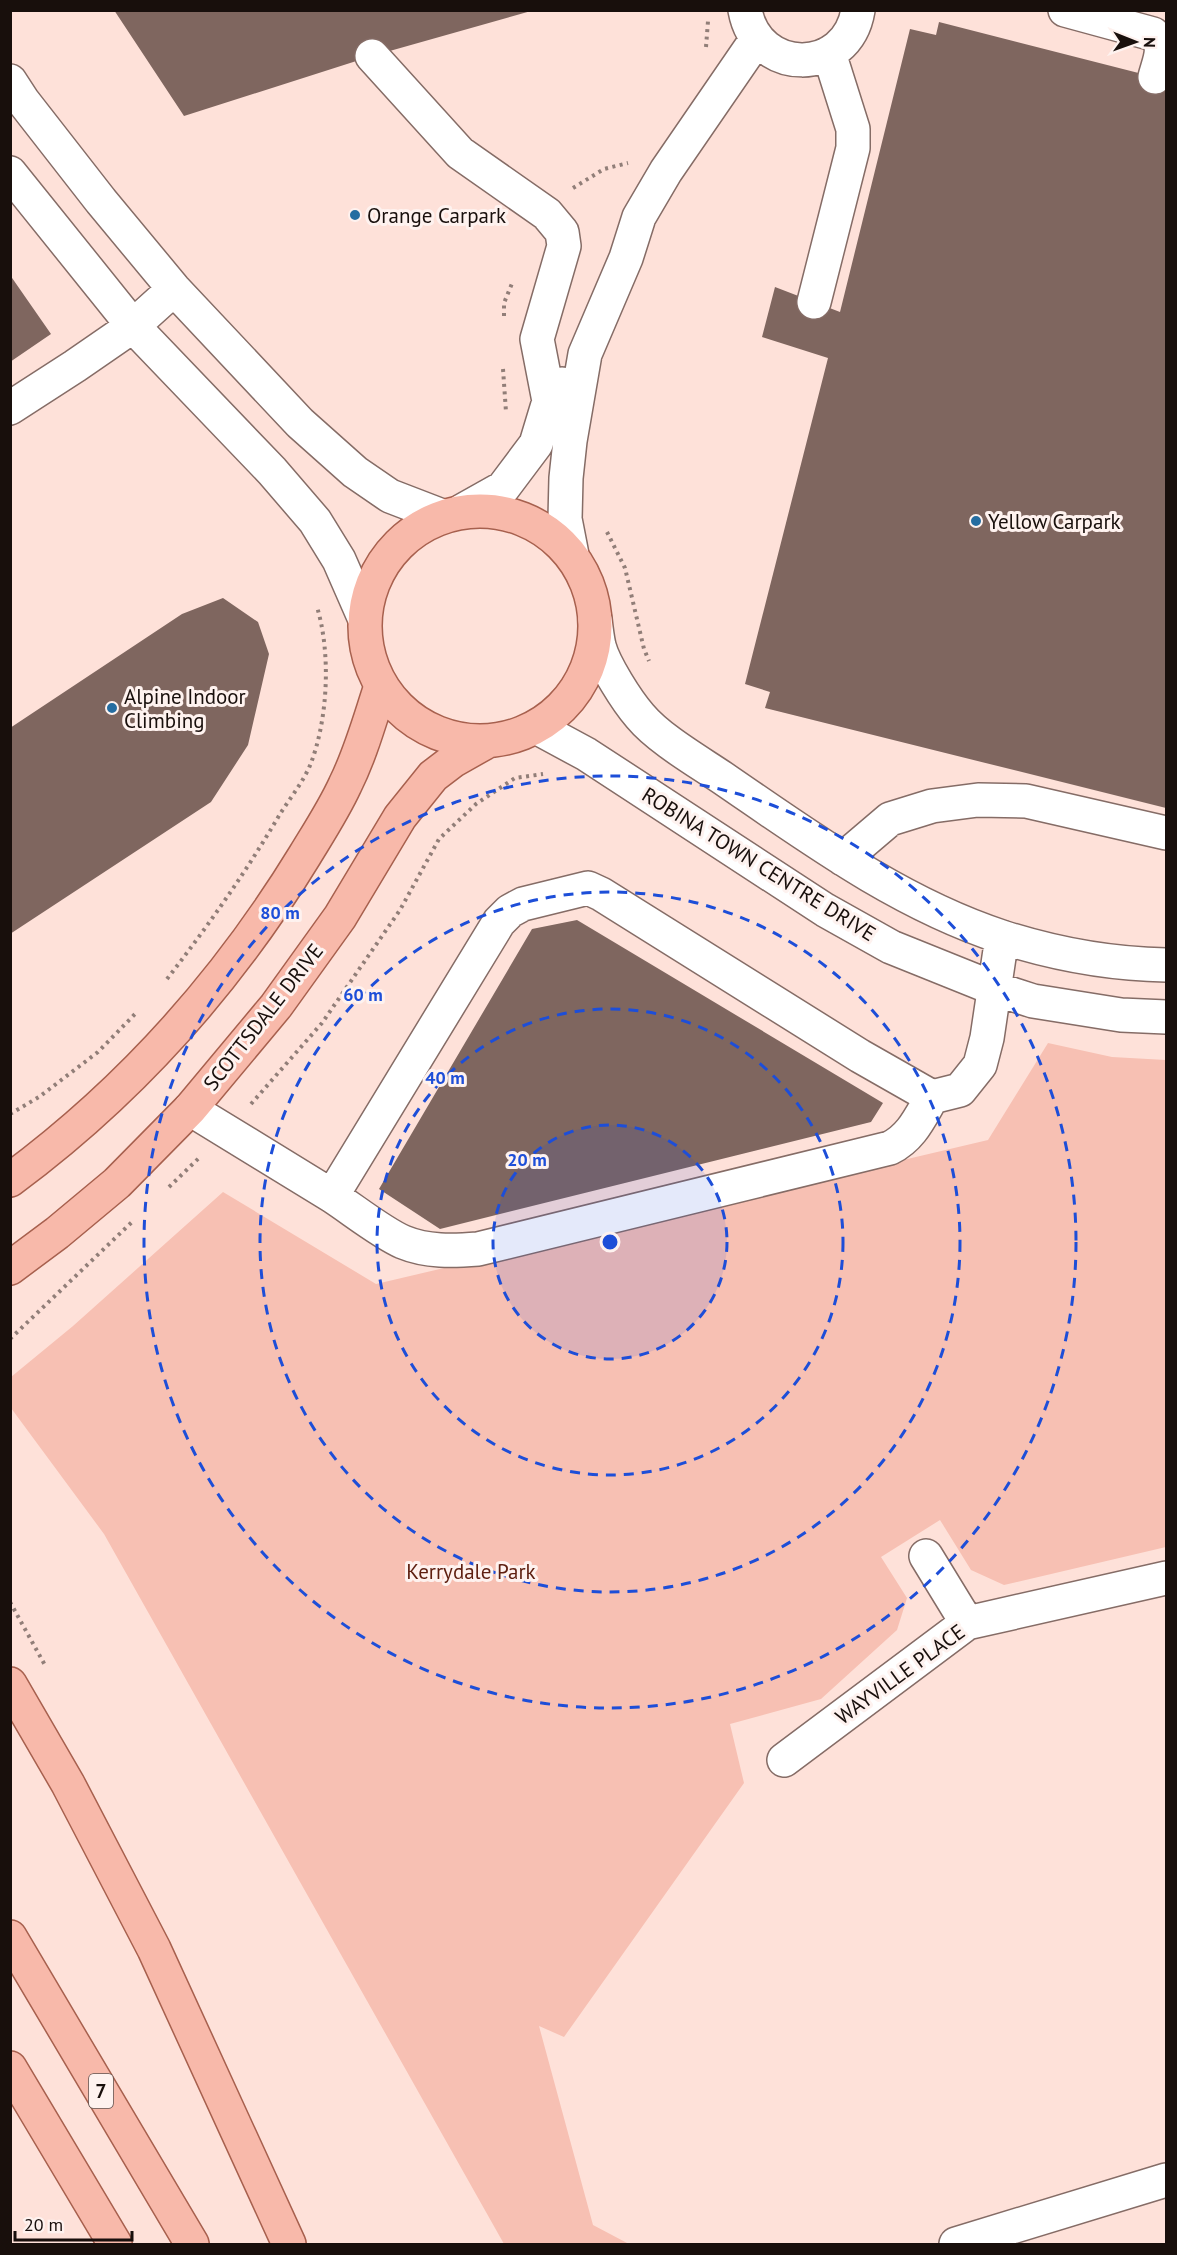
<svg xmlns="http://www.w3.org/2000/svg" width="1177" height="2255" viewBox="0 0 1177 2255" font-family="'PT Sans',sans-serif">
	<rect width="100%" height="100%" fill="#fee1d9"/>
	<path fill="#f7c0b3" d="M1048 1043 1112 1057 1166 1060V1547L1004 1585 971 1570 940 1520 881 1557 907 1598 897 1630 821 1699 730 1724 744 1783 564 2037 539 2026 593 2225 629 2244H504L104 1534 11 1408V1377L73 1326 223 1192 376 1284 988 1140Z"/>
	<path fill="#7f665f" d="M114 10H531V11L372 56 184 116Z
		M939 22 1166 80V808L765 708 770 692 745 684 828 358 762 337 775 287 840 312 910 29 936 35Z
		M10 275 51 334 10 362Z
		M223 598 258 622 269 654 248 745 211 802 10 934V728L182 614Z
		M577 920 883 1103 871 1122 440 1229 379 1189 532 929Z"/>
	<g fill="none" stroke-linecap="round" stroke-linejoin="round">
		<g stroke="#856c66" stroke-width="36">
			<path id="minor" d="M745 10C757 76 847 77 858 10
				M1065 10 1153 34C1168 45 1159 61 1155 77
				M372 56 460 153 547 214 562 232 564 246 537 339 549 401
				M10 81 23 101 101 201 174 289 300 423 355 472 390 496 442 516
				M10 173 133 326 272 471 315 521 339 560 364 617
				M814 302 853 148V129L829 53
				M10 408 75 366 133 326 174 289
				M462 511 503 488 536 444 549 401 562 384
				M572 555 565 519 566 478 570 441 585 354 626 258 639 217 666 171 756 40
				M595 619C596 628 597 637 599 646 604 665 627 701 640 716 660 740 701 763 727 781 813 840 901 904 1002 937 1055 954 1111 964 1166 965
				M536 727 586 754 825 910 891 947 993 988 1033 1001 1121 1015 1166 1017
				M843 859 890 819 932 806 978 800 1026 801 1166 833
				M190 1109 332 1196 499 922 510 911 523 904 588 888 601 894 860 1056 932 1097 960 1090 980 1065 987 1038 1002 937
				M332 1196C352 1209 382 1233 403 1242 427 1252 453 1251 478 1249L890 1148C912 1137 920 1117 932 1097
				M926 1556 967 1623
				M784 1760 967 1623 1166 1578
				M956 2244 1166 2180"/>
		</g>
		<g stroke="#a7604e" stroke-width="36">
			<path id="major" d="M365 626a115 115 0 1 1 230 0a115 115 0 1 1-230 0Z
				M10 1180C129 1092 228 981 305 855 319 832 334 809 345 785 361 753 370 719 381 686
				M10 1268 57 1233 117 1183 190 1109 276 1006 340 917 400 817 433 776 454 760 486 742
				M10 1684 68 1784 154 1949 289 2244
				M10 1937 192 2244
				M10 2068 115 2244"/>
		</g>
		<path stroke="#917e78" stroke-width="4" stroke-dasharray="3 4.5" stroke-linecap="butt" d="M706 47 708 21
			M573 188 604 169 628 163
			M504 316V303L513 281
			M503 369 506 412
			M607 532 625 568 644 649 649 661
			M167 979C208 926 246 872 280 814 290 798 304 781 311 763 328 718 331 653 317 607
			M251 1104 322 1023 400 910 439 839 476 804 515 778 543 774
			M10 1114 39 1097 98 1052 136 1013
			M169 1187 200 1157
			M10 1339 133 1221
			M10 1602 46 1667"/>
		<use href="#minor" stroke="#fff" stroke-width="33"/>
		<use href="#major" stroke="#f8b9aa" stroke-width="33"/>
	</g>
	<circle cx="610" cy="1242" r="117" fill="#1d4ed8" fill-opacity=".12"/>
	<g fill="none" stroke="#1d4ed8" stroke-width="3" stroke-dasharray="10 8">
		<circle cx="610" cy="1242" r="117"/>
		<circle cx="610" cy="1242" r="233"/>
		<circle cx="610" cy="1242" r="350"/>
		<circle cx="610" cy="1242" r="466"/>
	</g>
	<g fill="#256da1" stroke="#fef2ef" stroke-width="2">
		<circle cx="355" cy="215" r="6"/>
		<circle cx="976" cy="521" r="6"/>
		<circle cx="112" cy="708" r="6"/>
	</g>
	<g text-anchor="middle" dominant-baseline="central" stroke-width="6" stroke-linejoin="round" paint-order="stroke">
		<rect fill="#fef2ef" stroke="#5d5350" stroke-width="1.5" x="89" y="2074" width="24" height="34" rx="4.5"/>
		<g font-size="20" font-weight="bold" fill="#180f0c">
			<text x="101" y="2091">7</text>
		</g>
		<g font-size="21" fill="#180f0c" stroke="#fef2ef" text-anchor="start">
			<text x="367" y="215">Orange Carpark</text>
			<text x="988" y="521">Yellow Carpark</text>
			<text x="124" y="696">Alpine Indoor<tspan x="124" dy="24">Climbing</tspan></text>
		</g>
		<g font-size="21" fill="#180f0c" stroke="#fef2ef">
			<text transform="translate(759 864) rotate(32)">ROBINA TOWN CENTRE DRIVE</text>
			<text transform="translate(263 1017) rotate(-52)">SCOTTSDALE DRIVE</text>
			<text transform="translate(900 1674) rotate(-36)">WAYVILLE PLACE</text>
		</g>
		<g font-size="21" fill="#5e1f10" stroke="#fef2ef">
			<text x="471" y="1571">Kerrydale Park</text>
		</g>
	</g>
	<circle cx="610" cy="1242" r="9" fill="#1d4ed8" stroke="#fef2ef" stroke-width="3"/>
	<g font-size="18" text-anchor="middle" font-weight="bold" fill="#1d4ed8" stroke="#fef2ef" stroke-width="6" stroke-linejoin="round" paint-order="stroke">
		<text x="280" y="919">80 m</text>
		<text x="363" y="1001">60 m</text>
		<text x="445" y="1084">40 m</text>
		<text x="527" y="1166">20 m</text>
	</g>
	<rect width="1177" height="2255" fill="none" stroke="#180f0c" stroke-width="24"/>
	<g transform="translate(1135 42) rotate(91)" stroke="#fef2ef" stroke-width="4.5" paint-order="stroke">
	<path d="M0-4.5L10 22L0 15L-10 22Z" fill="#180f0c"/>
	<text y="-9" font-size="16" font-weight="bold" text-anchor="middle" fill="#180f0c">N</text>
	</g>
	<path d="M15 2231v9h117v-9" fill="none" stroke="#180f0c" stroke-width="3"/>
	<text x="24" y="2231" font-size="18" fill="#180f0c" stroke="#fef2ef" stroke-width="4.5" paint-order="stroke">20 m</text>
</svg>
